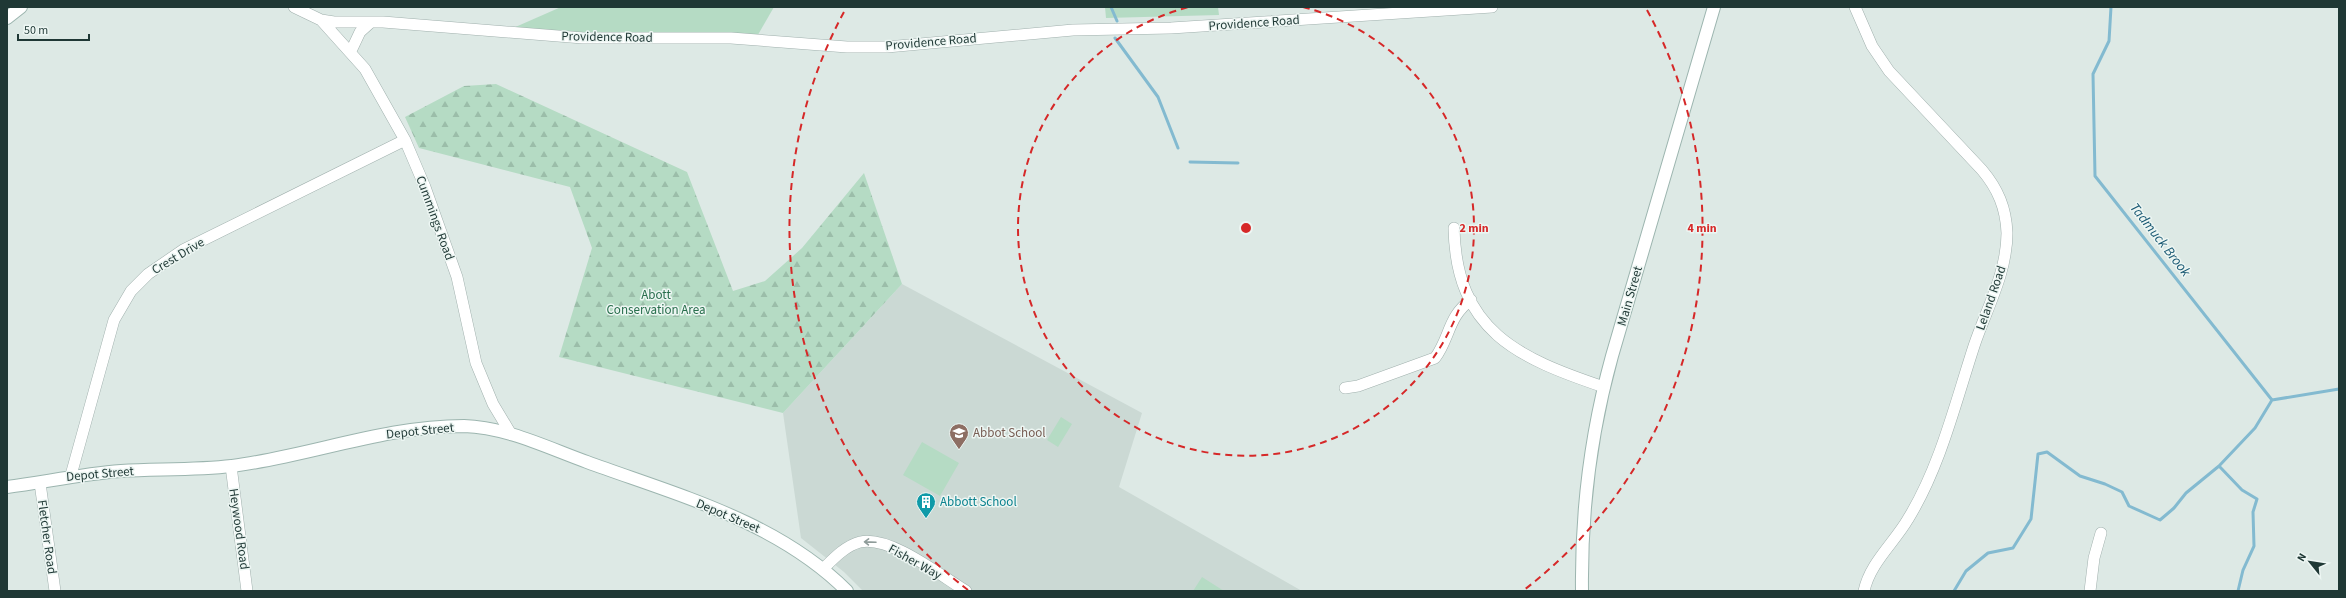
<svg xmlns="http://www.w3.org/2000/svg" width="2346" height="598" viewBox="0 0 2346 598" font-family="'Source Sans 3',sans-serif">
	<defs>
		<pattern id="forest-firs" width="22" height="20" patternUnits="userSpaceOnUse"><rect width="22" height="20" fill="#b5dbc4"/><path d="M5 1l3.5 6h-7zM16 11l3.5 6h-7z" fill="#9bbda9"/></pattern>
	</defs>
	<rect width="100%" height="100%" fill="#dde9e5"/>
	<path fill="#cbd9d4" d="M902 284 1142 413 1119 487 1302 591H863L844 572 801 538 783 413Z"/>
	<path fill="url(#forest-firs)" d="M496 84 687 172 733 291 765 281 802 248 864 173 902 284 783 413 559 357 592 248 570 187 419 148 405 117 464 86Z"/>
	<path fill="#b5dbc4" d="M561 7H774L755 40 504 32Z
		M1105 7H1218L1219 15 1106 18Z
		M1061 417 1072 424 1058 447 1047 440Z
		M922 442 959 463 940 496 903 475Z
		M1202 577 1224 591H1193Z"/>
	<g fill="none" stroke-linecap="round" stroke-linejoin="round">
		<path stroke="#83bad0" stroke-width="3" d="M1111 7 1117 21
			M2111 7 2109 41 2093 74 2095 176 2272 400 2339 389
			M1115 38 1158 97 1178 148
			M1190 162 1238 163
			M1954 591 1966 571 1988 553 2013 548 2031 519 2038 454 2047 452 2080 476 2105 484 2122 492 2129 506 2160 520 2174 508 2186 493 2219 466
			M2238 591 2243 570 2254 546 2253 512 2257 499 2242 490 2219 466 2255 428 2272 400"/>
		<g stroke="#a0b0ad" stroke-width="12">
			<path id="street" d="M294 7 321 20 334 22H383L583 38H731L847 47H887L1073 30 1171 28 1492 7
				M1855 7 1872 46 1889 71 1982 170C1998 189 2006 208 2007 233 2007 273 1986 310 1974 346 1955 404 1940 467 1908 519 1894 543 1870 563 1864 591
				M321 20 365 69 405 140 425 187 457 277 476 363 493 404 511 434
				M351 51 360 32 370 23
				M1454 228C1456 331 1518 358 1604 387
				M1345 388 1358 386 1435 358C1450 338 1448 316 1471 300
				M231 466 247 591
				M71 475 114 320 131 291 148 274 183 250 405 140
				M40 483 55 591
				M823 569C833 559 845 546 860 542 890 535 941 576 966 591
				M2090 591 2094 558 2101 533"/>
		</g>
		<g stroke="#9cb5af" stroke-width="14">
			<path id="secondary" d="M7 18 21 7
				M7 487C45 482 82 474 121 471 158 469 196 470 232 466 310 456 384 426 464 426 506 427 548 448 587 462 677 495 777 521 847 591
				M1582 591C1581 512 1591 432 1612 356L1714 7"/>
		</g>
		<use href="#street" stroke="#fff" stroke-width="11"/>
		<use href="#secondary" stroke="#fff" stroke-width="12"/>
	</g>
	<defs><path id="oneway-shaft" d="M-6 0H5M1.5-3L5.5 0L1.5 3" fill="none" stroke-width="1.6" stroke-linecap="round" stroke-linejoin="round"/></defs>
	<use stroke="#8f9c9a" href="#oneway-shaft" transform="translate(870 542) rotate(-178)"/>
	<g fill="none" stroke="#d62828" stroke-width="2" stroke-dasharray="7 5">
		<path d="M1303 7A228 228 0 1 1 1189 7"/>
		<path d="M968 590A456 456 0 0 1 845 10M1647 10A456 456 0 0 1 1524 590"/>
	</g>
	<defs>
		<g id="school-pin" transform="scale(1)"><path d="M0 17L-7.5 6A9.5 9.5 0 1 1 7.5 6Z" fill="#8d6e63" stroke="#edf6f3"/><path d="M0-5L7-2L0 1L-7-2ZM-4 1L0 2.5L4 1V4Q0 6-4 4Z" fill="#fff"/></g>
		<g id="building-pin" transform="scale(1)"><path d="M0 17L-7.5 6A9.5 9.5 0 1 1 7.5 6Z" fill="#0f9aa8" stroke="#edf6f3"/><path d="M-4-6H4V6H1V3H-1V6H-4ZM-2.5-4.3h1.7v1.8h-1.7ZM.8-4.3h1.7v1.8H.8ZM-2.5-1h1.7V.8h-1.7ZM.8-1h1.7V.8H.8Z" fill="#fff"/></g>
	</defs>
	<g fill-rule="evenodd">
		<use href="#school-pin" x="959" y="433"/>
		<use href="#building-pin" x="926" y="502"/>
	</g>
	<g text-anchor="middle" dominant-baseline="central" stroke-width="3" stroke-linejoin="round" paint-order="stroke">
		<g font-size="13" fill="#1f3835" stroke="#edf6f3">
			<text transform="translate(1254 23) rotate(-4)">Providence Road</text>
			<text transform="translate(607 37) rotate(1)">Providence Road</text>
			<text transform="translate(931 42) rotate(-5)">Providence Road</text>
			<text transform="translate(435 218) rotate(70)">Cummings Road</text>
			<text transform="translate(178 256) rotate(-31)">Crest Drive</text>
			<text transform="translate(1630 296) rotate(-74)">Main Street</text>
			<text transform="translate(1991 298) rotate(-71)">Leland Road</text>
			<text transform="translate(420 431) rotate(-6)">Depot Street</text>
			<text transform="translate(100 474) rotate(-5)">Depot Street</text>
			<text transform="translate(728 516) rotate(23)">Depot Street</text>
			<text transform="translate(239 529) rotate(82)">Heywood Road</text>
			<text transform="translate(47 537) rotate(82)">Fletcher Road</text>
			<text transform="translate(915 562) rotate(29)">Fisher Way</text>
		</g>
		<g font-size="13" fill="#296f4d" stroke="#edf6f3">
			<text x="656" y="295">Abott<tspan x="656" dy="15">Conservation Area</tspan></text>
		</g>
		<g font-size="13" fill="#785e54" stroke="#edf6f3" text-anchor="start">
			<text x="973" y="433">Abbot School</text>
		</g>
		<g font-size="13" fill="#0d838f" stroke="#edf6f3" text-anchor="start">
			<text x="940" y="502">Abbott School</text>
		</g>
		<g font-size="14" font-style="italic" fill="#1a5973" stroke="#edf6f3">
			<text transform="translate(2160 240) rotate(52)">Tadmuck Brook</text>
		</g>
	</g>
	<circle cx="1246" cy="228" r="6" fill="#d62828" stroke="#edf6f3" stroke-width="2"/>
	<g font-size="12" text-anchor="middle" font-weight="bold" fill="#d62828" stroke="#edf6f3" stroke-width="3" stroke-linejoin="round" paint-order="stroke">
		<text x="1474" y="232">2 min</text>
		<text x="1702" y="232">4 min</text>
	</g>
	<rect width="2346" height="598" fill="none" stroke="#1f3835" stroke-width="16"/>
	<g transform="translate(2310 562) rotate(300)" stroke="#edf6f3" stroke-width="3" paint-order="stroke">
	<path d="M0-3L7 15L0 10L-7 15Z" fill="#1f3835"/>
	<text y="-6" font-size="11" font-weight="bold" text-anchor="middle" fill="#1f3835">N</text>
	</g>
	<path d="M18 34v6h71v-6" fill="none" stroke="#1f3835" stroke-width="2"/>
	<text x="24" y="34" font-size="12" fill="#1f3835" stroke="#edf6f3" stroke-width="3" paint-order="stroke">50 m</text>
</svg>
